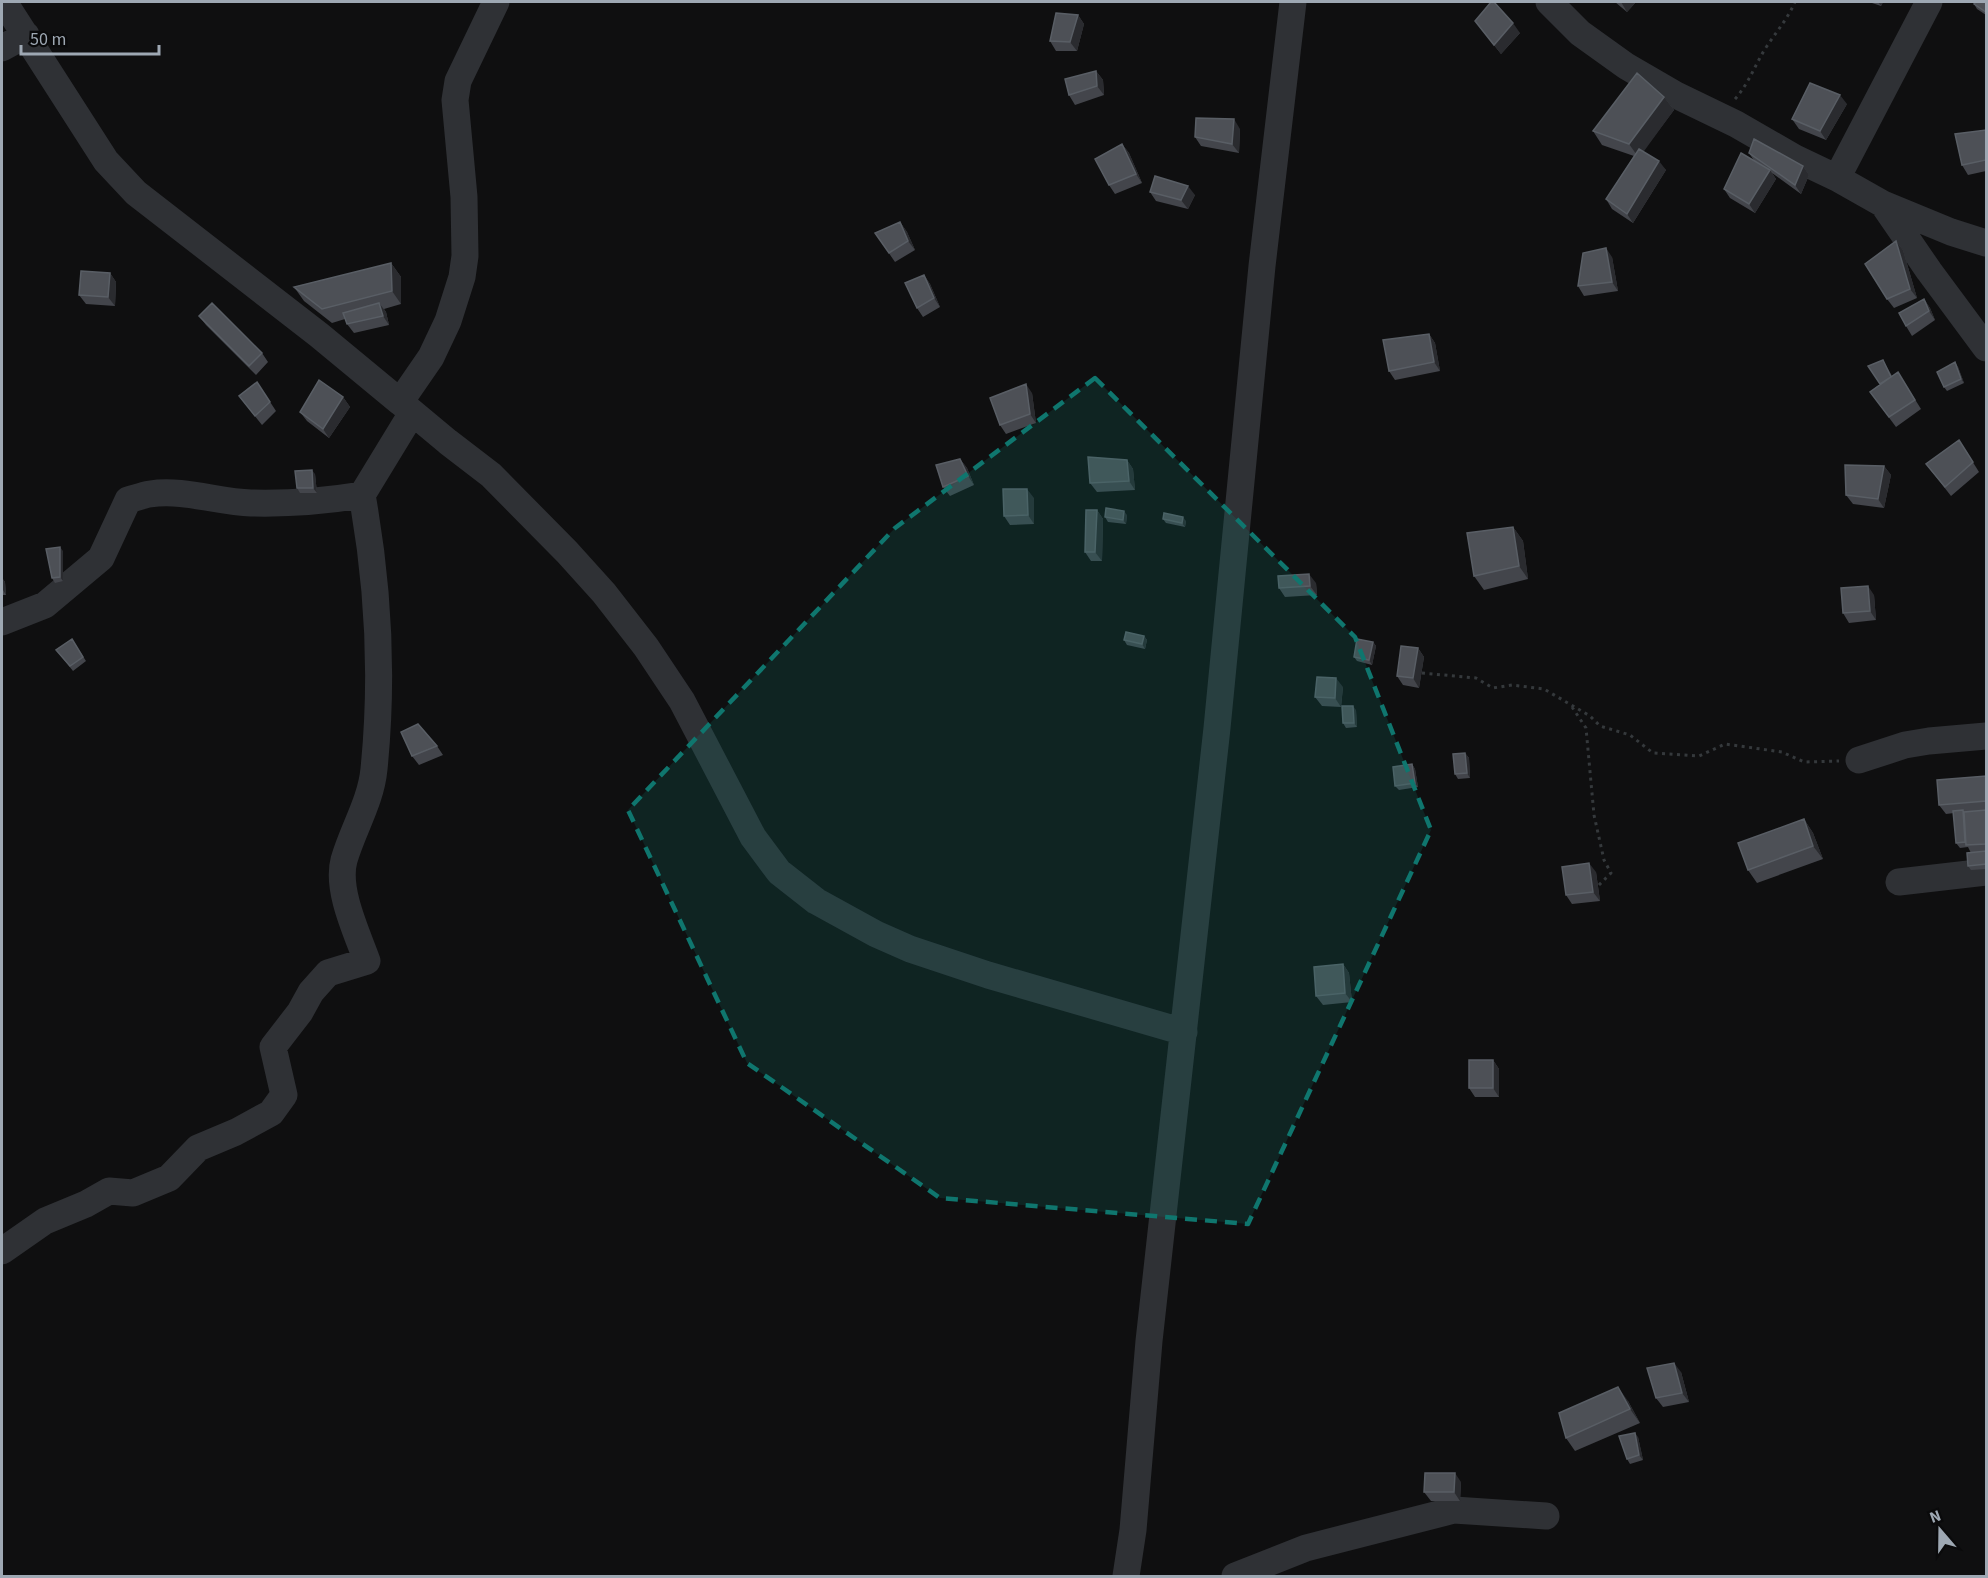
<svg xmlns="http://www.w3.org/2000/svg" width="1988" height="1578" viewBox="0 0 1988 1578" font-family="'Source Sans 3',sans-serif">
	<rect width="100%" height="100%" fill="#0f0f10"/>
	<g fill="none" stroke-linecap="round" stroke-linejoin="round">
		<path stroke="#35393c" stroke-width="3" stroke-dasharray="3 4.5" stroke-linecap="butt" d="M1735 99C1750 82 1755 64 1767 46 1777 31 1788 18 1795 2
			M1422 673 1476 678 1493 688 1512 685 1544 689 1590 716 1600 726 1630 735 1653 753 1699 756 1725 744 1782 752 1804 762 1839 761
			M1572 707 1586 728 1594 815 1604 860 1611 873 1598 886"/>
		<path stroke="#2f3135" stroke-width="27" d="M4 2 106 161 136 193 319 335 400 402
			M496 2 458 81 455 100 464 197 465 256 462 277 448 321 431 357 400 402 448 442 491 475 567 552 604 593 646 647 682 701 753 837 779 872 816 901 876 934 910 949 988 975 1184 1032
			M1549 2 1580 33 1626 66 1676 95 1736 124 1795 158 1837 178 1883 204 1951 232 1986 243
			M2 48 26 35
			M1837 178 1929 2
			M1883 204 1929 271 1986 348
			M2 622 45 605 101 558 128 500C135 498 143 495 150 494 184 489 218 502 251 503 288 504 325 501 362 495
			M1859 760 1905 745 1929 741 1986 736
			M1899 882 1986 872
			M2 1251 45 1221 86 1204 109 1191 133 1193 169 1178 198 1148 236 1132 271 1113 284 1095 273 1047 300 1012 311 992 328 973 367 961C357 933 336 890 344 860 353 829 371 801 374 769 383 679 378 583 362 495L412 413
			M1126 1576 1133 1530 1149 1341 1217 728 1262 266 1293 2
			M1235 1576 1306 1548 1454 1510 1546 1516"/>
	</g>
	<path fill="#43454b" d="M1615 2H1636L1627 12Z
		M1869 2H1883L1881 6Z
		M1986 2V15L1977 9 1974 4Z
		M1078 15 1084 24 1077 51H1056L1050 41Z
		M1475 21 1520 33 1501 54Z
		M1096 71 1103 80 1104 95 1075 105 1069 95Z
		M1664 97 1674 110 1643 151 1666 170 1633 223 1612 209 1606 199 1634 156 1602 145 1593 131Z
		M1847 104 1826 140 1799 129 1792 119Z
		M1240 129 1239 153 1201 146 1195 137Z
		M1986 130V171L1968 175 1962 165Z
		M1122 144 1129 153 1142 183 1115 194 1109 185Z
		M1749 153 1803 166 1809 175 1801 194 1772 173 1776 179 1755 213 1730 198 1724 189 1755 162Z
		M1150 192 1195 195 1188 209 1156 201Z
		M900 222 907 232 915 250 895 262 875 233Z
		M1896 241 1903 250 1917 298 1894 308 1887 299Z
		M1612 257 1618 291 1584 296 1578 286Z
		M391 263 401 277V304L384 309 386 312 389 325 354 333 347 324 345 319 332 323 304 301 294 287Z
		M110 273 116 282 115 306 86 304 79 295Z
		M924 275 930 284 940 307 923 317 917 308Z
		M1924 299 1930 308 1935 320 1912 336 1906 326Z
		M199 316 262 353 268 362 256 375 206 325Z
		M1429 334 1435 343 1440 371 1395 380 1389 371Z
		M1883 360 1892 376 1898 372 1921 409 1896 427 1870 392 1880 384Z
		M1955 362 1958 367 1964 383 1947 391 1944 387Z
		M257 382 276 411 262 425 239 396Z
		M1032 393 1036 423 1006 434 1000 425Z
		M343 397 350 407 329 438 307 421 300 412Z
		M1959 440 1979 472 1951 496 1926 464Z
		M960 459 967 468 974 485 950 496 943 487Z
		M1127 460 1133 469 1135 490 1097 492 1090 483Z
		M1884 466 1891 475 1884 508 1853 504 1846 495Z
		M315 474 317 493H300L297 488Z
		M1034 498V524L1010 525 1004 516Z
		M1097 510 1103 519 1102 561H1091L1085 552Z
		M1127 515 1126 524 1108 522 1105 517Z
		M1163 519 1186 521 1185 527 1166 523Z
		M1513 527 1523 541 1528 579 1484 590 1474 576Z
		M63 551V581L55 583 52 578Z
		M2 578 5 582 6 595H2Z
		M1316 583 1317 595 1285 597 1279 588Z
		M1874 595 1876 620 1849 623 1843 613Z
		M1144 636 1147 640 1145 649 1127 645 1124 640Z
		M72 639 86 661 73 671 56 650Z
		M1373 642 1376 646 1372 665 1357 661 1354 657Z
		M1418 648 1424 657 1419 688 1403 685 1397 676Z
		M1343 687 1341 707 1322 706 1315 697Z
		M1356 710 1357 727 1346 728 1343 723Z
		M437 746 443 755 419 765 412 756Z
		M1465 753 1469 758 1470 778 1458 779 1455 774Z
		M1412 764 1415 769 1418 787 1399 790 1395 786Z
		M1986 776V869L1971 870 1968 866 1971 853 1968 847 1960 848 1956 843 1954 813 1946 814 1939 805Z
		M1804 819 1813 833 1823 859 1757 883 1748 870Z
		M1596 872 1600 901 1572 904 1566 895Z
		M1343 964 1349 973 1352 1002 1323 1005 1316 996Z
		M1493 1060 1499 1069V1097H1475L1469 1088Z
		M1681 1372 1689 1402 1663 1407 1656 1398Z
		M1628 1401 1640 1423 1575 1451 1566 1438Z
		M1638 1437 1643 1460 1630 1464 1627 1459Z
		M1461 1482 1460 1501H1431L1424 1492Z"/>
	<path fill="#2a2b2f" d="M1621 2H1636L1627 12Z
		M1878 2H1883L1881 6Z
		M1078 15 1084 24 1077 51 1070 42Z
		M1513 23 1520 33 1501 54 1494 45Z
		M1096 71 1103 80 1104 95 1097 86Z
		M1840 95 1847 104 1826 140 1820 131Z
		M1664 97 1674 110 1639 158 1629 144Z
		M1234 119 1240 129 1239 153 1232 144Z
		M1122 144 1129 153 1142 183 1136 174Z
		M1659 161 1666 170 1633 223 1627 214Z
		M1803 166 1809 175 1801 194 1795 185Z
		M1770 170 1776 179 1755 213 1749 204Z
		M1188 186 1195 195 1188 209 1181 200Z
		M900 222 907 232 915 250 908 241Z
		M1896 241 1903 250 1917 298 1910 289Z
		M1606 248 1612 257 1618 291 1612 282Z
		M391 263 401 277V304L392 291Z
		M110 273 116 282 115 306 108 297Z
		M924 275 930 284 940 307 934 298Z
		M1924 299 1930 308 1935 320 1929 311Z
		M379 303 386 312 389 325 383 316Z
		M1429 334 1435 343 1440 371 1434 362Z
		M1955 362 1958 367 1964 383 1961 379Z
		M1026 384 1032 393 1036 423 1030 414Z
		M343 397 350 407 329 438 323 429Z
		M960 459 967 468 974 485 968 476Z
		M1127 460 1133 469 1135 490 1129 481Z
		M1884 466 1891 475 1884 508 1878 499Z
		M312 470 315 474 317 493 313 488Z
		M1027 489 1034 498V524L1028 515Z
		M1097 510 1103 519 1102 561 1095 552Z
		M1124 511 1127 515 1126 524 1123 520Z
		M1183 517 1186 521 1185 527 1182 523Z
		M1513 527 1523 541 1528 579 1519 566Z
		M60 547 63 551V581L60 577Z
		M1309 574 1316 583 1317 595 1310 586Z
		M2 578 5 582 6 595 3 590Z
		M1868 586 1874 595 1876 620 1870 611Z
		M1144 636 1147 640 1145 649 1142 644Z
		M1373 642 1376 646 1372 665 1369 660Z
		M1418 648 1424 657 1419 688 1413 678Z
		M1336 678 1343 687 1341 707 1335 698Z
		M1353 706 1356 710 1357 727 1354 723Z
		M1465 753 1469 758 1470 778 1467 773Z
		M1412 764 1415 769 1418 787 1415 783Z
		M1804 819 1813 833 1823 859 1813 846Z
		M1589 863 1596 872 1600 901 1593 892Z
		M1343 964 1349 973 1352 1002 1345 993Z
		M1493 1060 1499 1069V1097L1493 1088Z
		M1674 1363 1681 1372 1689 1402 1682 1393Z
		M1618 1387 1628 1401 1640 1423 1630 1409Z
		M1635 1433 1638 1437 1643 1460 1639 1455Z
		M1455 1473 1461 1482 1460 1501 1454 1492Z"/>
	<path fill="#4d5056" stroke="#595e65" stroke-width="1.5" d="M1491 2H1494L1513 23 1494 45 1475 21Z
		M1976 2H1986V12L1974 4Z
		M1056 13 1078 15 1070 42 1050 41Z
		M1096 71 1097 86 1069 95 1065 79Z
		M1637 73 1664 97 1629 144 1593 131Z
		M1810 83 1840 95 1820 131 1792 119Z
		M1196 118 1234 119 1232 144 1195 137Z
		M1986 130V160L1962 165 1955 134Z
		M1754 139 1803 166 1795 185 1749 153Z
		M1122 144 1136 174 1109 185 1095 159Z
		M1639 149 1659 161 1627 214 1606 199Z
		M1741 153 1770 170 1749 204 1724 189Z
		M1155 176 1188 186 1181 200 1150 192Z
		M900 222 908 241 889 253 875 233Z
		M1896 241 1910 289 1887 299 1865 264Z
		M1606 248 1612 282 1578 286 1583 253Z
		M391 263 392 291 322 309 294 287Z
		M81 271 110 273 108 297 79 295Z
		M924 275 934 298 917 308 905 283Z
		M1924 299 1929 311 1906 326 1899 313Z
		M212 303 262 353 249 366 199 316Z
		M379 303 383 316 347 324 343 313Z
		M1429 334 1434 362 1389 371 1383 340Z
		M1883 360 1891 377 1880 384 1868 366Z
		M1955 362 1961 379 1944 387 1937 372Z
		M1898 372 1915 400 1889 417 1870 392Z
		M319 380 343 397 323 429 300 412Z
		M257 382 270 402 255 416 239 396Z
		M1026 384 1030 414 1000 425 990 398Z
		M1959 440 1973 462 1945 487 1926 464Z
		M1088 457 1127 460 1129 481 1090 483Z
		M960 459 968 476 943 487 936 465Z
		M1845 465 1884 466 1878 499 1846 495Z
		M312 470 313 488H297L295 471Z
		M1003 489H1027L1028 515 1004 516Z
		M1106 508 1124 511 1123 520 1105 517Z
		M1086 510H1097L1095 552H1085Z
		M1164 513 1183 517 1182 523 1163 519Z
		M1513 527 1519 566 1474 576 1467 533Z
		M60 547V577L52 578 46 549Z
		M1309 574 1310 586 1279 588 1278 576Z
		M1868 586 1870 611 1843 613 1841 588Z
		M1126 632 1144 636 1142 644 1124 640Z
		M72 639 83 657 70 666 56 650Z
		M1357 639 1373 642 1369 660 1354 657Z
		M1401 646 1418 648 1413 678 1397 676Z
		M1317 677 1336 678 1335 698 1315 697Z
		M1342 706H1353L1354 723H1343Z
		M418 724 437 746 412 756 401 732Z
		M1465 753 1467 773 1455 774 1453 754Z
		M1412 764 1415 783 1395 786 1393 767Z
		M1986 776V801L1939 805 1937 780Z
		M1963 810 1965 842 1956 843 1953 811Z
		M1986 810V844L1966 845 1964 812Z
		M1804 819 1813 846 1748 870 1738 843Z
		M1986 851V864L1968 866 1967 853Z
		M1589 863 1593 892 1566 895 1562 867Z
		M1343 964 1345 993 1316 996 1314 967Z
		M1469 1060H1493V1088H1469Z
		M1674 1363 1682 1393 1656 1398 1647 1368Z
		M1618 1387 1630 1409 1566 1438 1559 1413Z
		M1635 1433 1639 1455 1627 1459 1619 1436Z
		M1425 1473H1455L1454 1492H1424Z"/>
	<path fill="#0f766e" fill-opacity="0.2" stroke="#0f766e" stroke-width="4.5" stroke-dasharray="12 8" stroke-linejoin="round" d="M1095 378 1355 637 1431 830 1248 1224 940 1198 747 1063 628 810 895 528Z"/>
	<rect width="1988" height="1578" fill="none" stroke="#9ea8b3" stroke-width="6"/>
	<g transform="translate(1940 1530) rotate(340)" stroke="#0a0a0b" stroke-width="4.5" paint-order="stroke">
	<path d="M0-4.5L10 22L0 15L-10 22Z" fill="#9ea8b3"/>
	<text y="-9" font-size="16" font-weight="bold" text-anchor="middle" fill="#9ea8b3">N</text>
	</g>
	<path d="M21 45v9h138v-9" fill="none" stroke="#9ea8b3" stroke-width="3"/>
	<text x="30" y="45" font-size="18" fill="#9ea8b3" stroke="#0a0a0b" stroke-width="4.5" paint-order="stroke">50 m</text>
</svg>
